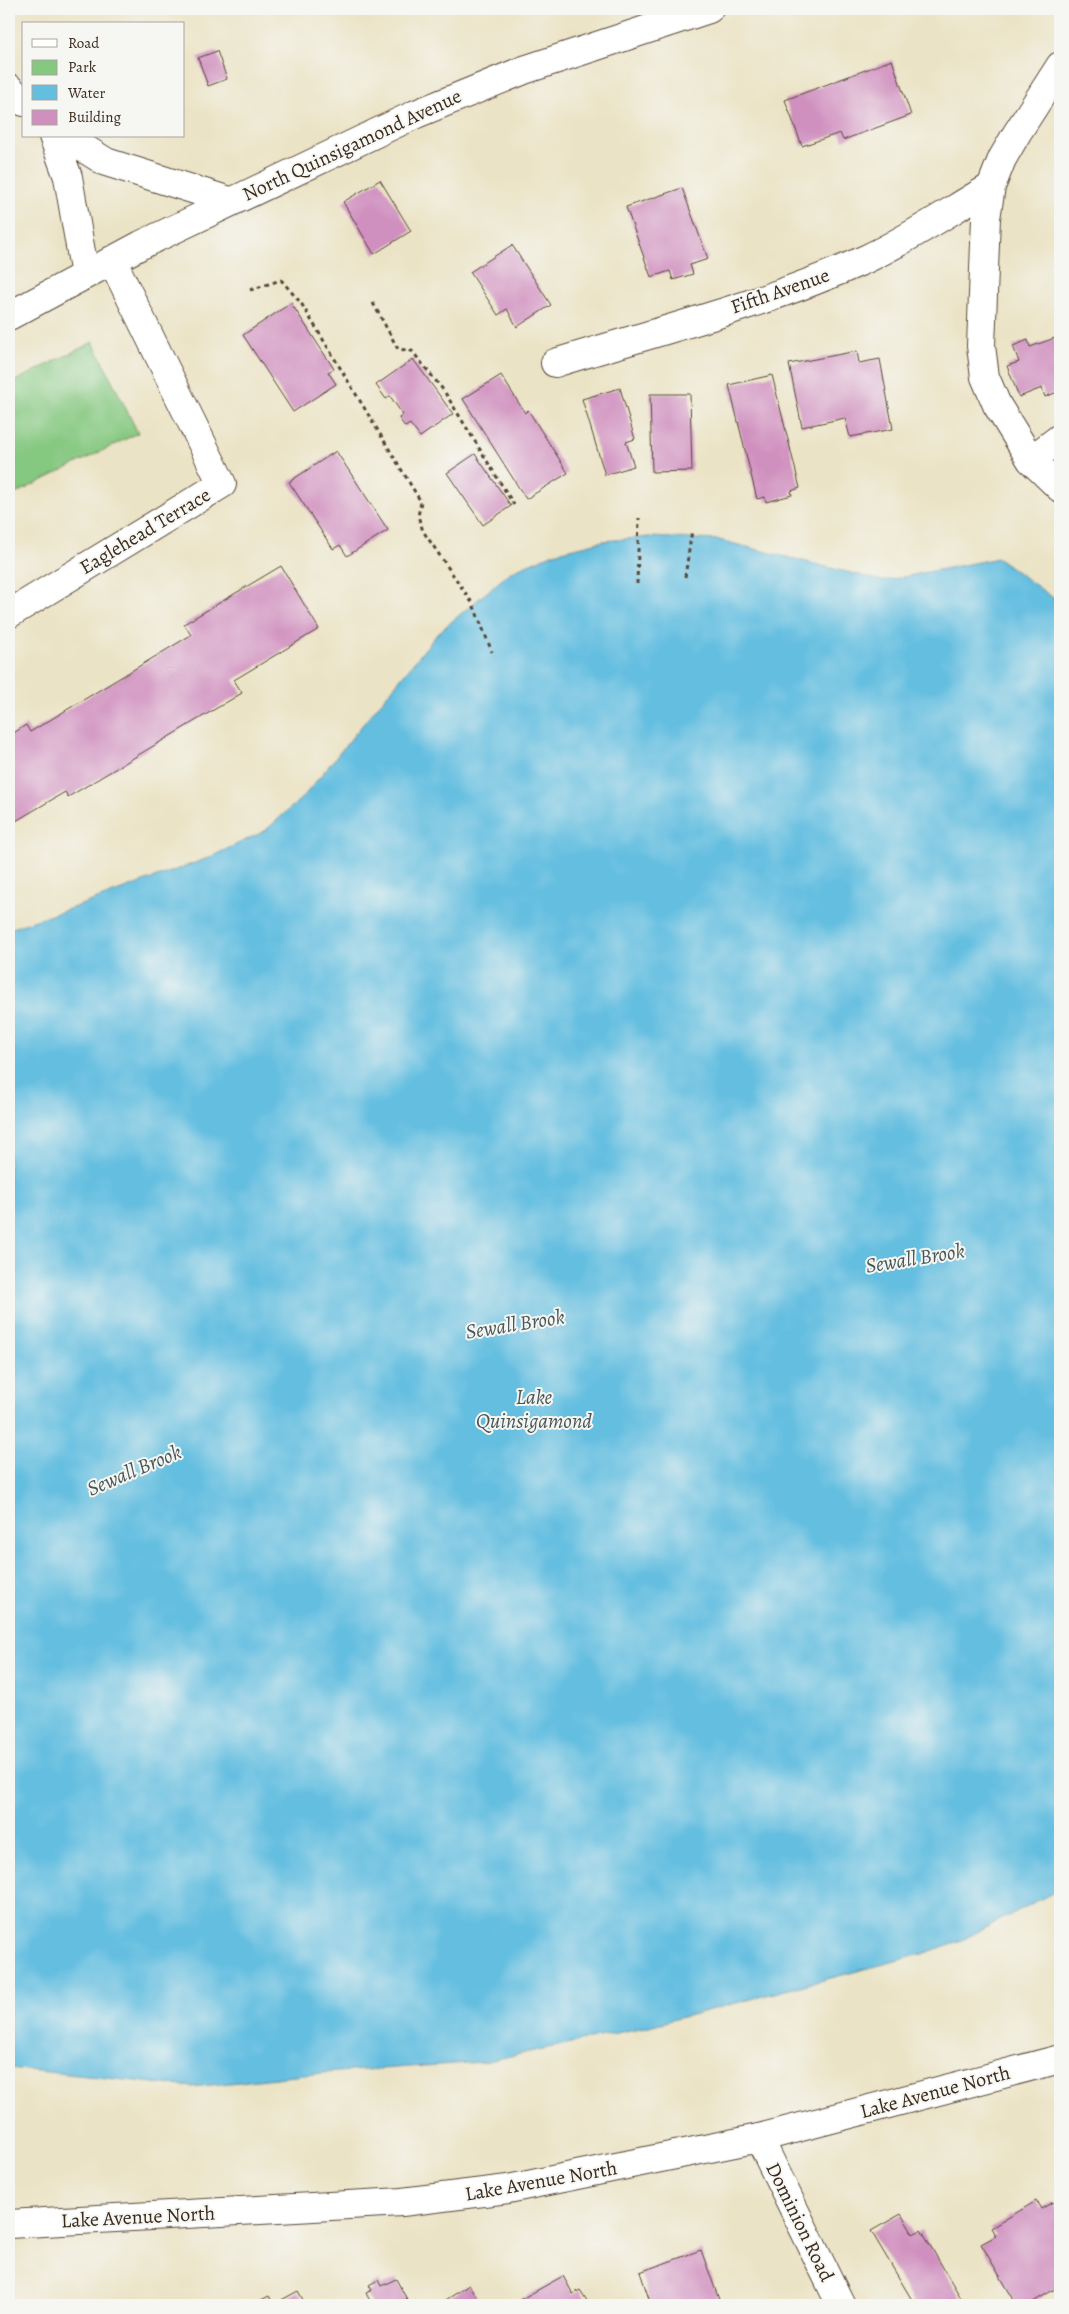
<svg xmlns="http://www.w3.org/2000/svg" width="1069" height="2314" viewBox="0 0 1069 2314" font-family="Alegreya,serif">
	<rect width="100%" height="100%" fill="#f6f6f2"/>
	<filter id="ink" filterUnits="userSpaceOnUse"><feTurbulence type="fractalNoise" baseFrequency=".02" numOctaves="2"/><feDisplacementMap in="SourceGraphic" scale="10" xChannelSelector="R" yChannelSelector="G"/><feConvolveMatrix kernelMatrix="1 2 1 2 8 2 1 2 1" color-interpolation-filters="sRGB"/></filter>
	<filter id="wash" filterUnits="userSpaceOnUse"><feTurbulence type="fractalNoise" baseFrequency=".0096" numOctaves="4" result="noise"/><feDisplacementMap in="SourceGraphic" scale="20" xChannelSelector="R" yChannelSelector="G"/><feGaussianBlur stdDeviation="1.12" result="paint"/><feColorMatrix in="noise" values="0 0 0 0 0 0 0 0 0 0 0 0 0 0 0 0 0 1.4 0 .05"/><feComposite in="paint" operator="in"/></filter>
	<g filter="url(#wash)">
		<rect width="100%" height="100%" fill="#ebe3c5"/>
		<path fill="#85c880" stroke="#60794f" d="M93 342 138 433 9 497V384Z"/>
		<path fill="#63bee0" stroke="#4f747f" d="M649 537 719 540 883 581 998 558 1060 603V1889L962 1940 922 1954 649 2026 483 2062 322 2073 193 2087 9 2068V929L81 905 208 858 265 831 304 796 438 633 512 571 554 553 603 541Z"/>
		<g id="blocks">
			<path fill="#d090bf" d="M217 51 227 79 208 86 198 58Z
				M892 60 911 115 843 140 840 133 802 146 785 100Z
				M380 180 411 231 374 254 343 202Z
				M682 188 708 259 690 265 693 274 673 280 670 271 651 277 626 207Z
				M512 245 551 305 517 327 507 309 498 315 470 272Z
				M291 303 334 369 328 372 336 384 293 412 243 335Z
				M1060 336V391L1045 397 1042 388 1019 397 1007 366 1019 362 1013 346 1028 340 1030 347Z
				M857 351 859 363 880 359 893 429 850 437 845 418 802 427 789 364Z
				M413 359 453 414 420 437 410 424 405 427 399 418 403 415 390 396 386 399 376 385Z
				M501 375 525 413 528 410 568 473 526 499 463 399Z
				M772 375 800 488 791 491 792 495 766 502 765 497 757 499 729 385Z
				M620 388 635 439 626 442 634 466 605 475 582 399Z
				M650 394H690L692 471 652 472Z
				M336 451 388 530 347 556 340 545 333 549 289 482Z
				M475 454 511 506 483 525 447 473Z
				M281 566 319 629 234 680 242 693 68 797 65 792 9 825V736L26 725 30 732 191 635 184 624Z
				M1036 2201 1041 2209 1053 2202 1060 2214V2286L1028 2305H1017L981 2244 996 2236 991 2228Z
				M901 2214 913 2234 921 2230 965 2305H915L871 2231Z
				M701 2250 721 2305H651L640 2272Z
				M563 2276 573 2294 580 2290 590 2305H518L516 2302Z
				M396 2279 410 2305H372L366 2293 372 2290 369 2285 378 2280 381 2286Z
				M469 2285 482 2305H438Z
				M298 2291 306 2305H251L269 2296 274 2304Z"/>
		</g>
	</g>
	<g filter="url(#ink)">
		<use href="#blocks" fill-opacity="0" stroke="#554637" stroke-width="1"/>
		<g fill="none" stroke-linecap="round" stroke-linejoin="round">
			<g stroke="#554637" stroke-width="30">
				<path id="minor" d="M1060 66 1017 133 1002 159 991 187 986 218 981 346 985 377 997 405 1031 460 1060 488
					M9 88 24 102
					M53 136 68 177 85 275
					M64 136 106 162 230 201
					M555 363C659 331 767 304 866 259 909 239 950 211 991 187
					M1031 460 1060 438
					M9 614 222 484 112 260
					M759 2138 841 2305"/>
			</g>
			<g stroke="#554637" stroke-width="30">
				<path id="major" d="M9 316 141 245 416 114 524 70 709 9
					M9 2224 402 2202 508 2189 759 2138 1060 2059"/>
			</g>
			<path stroke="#554637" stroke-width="3" stroke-dasharray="4 4" stroke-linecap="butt" d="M250 290 281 280 301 303 421 502 418 516 423 531 473 604 492 652
				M373 303 398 349 412 351 444 391 514 505
				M685 577 692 530
				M637 584 639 518"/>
			<use href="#minor" stroke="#fff" stroke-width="28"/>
			<use href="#major" stroke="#fff" stroke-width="28"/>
		</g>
	</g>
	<g text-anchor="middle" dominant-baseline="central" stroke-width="4" stroke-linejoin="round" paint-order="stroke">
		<g font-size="20" fill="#3b2a1e" stroke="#f6f6f2">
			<text transform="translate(352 145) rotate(-25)">North Quinsigamond Avenue</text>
			<text transform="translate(780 291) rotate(-19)">Fifth Avenue</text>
			<text transform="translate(145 531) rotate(-31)">Eaglehead Terrace</text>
			<text transform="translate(935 2092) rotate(-15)">Lake Avenue North</text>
			<text transform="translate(541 2181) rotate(-10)">Lake Avenue North</text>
			<text transform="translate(138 2217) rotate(-3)">Lake Avenue North</text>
			<text transform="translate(800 2222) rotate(64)">Dominion Road</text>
		</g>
		<g font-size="21" font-style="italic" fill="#475658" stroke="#f6f6f2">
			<text transform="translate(915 1258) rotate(-9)">Sewall Brook</text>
			<text transform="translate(515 1324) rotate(-9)">Sewall Brook</text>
			<text x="534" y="1397">Lake<tspan x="534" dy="24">Quinsigamond</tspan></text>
			<text transform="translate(134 1470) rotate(-23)">Sewall Brook</text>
		</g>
	</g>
	<rect width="1069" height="2314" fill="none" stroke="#f6f6f2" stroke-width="30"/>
	<rect x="22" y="22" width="162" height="115" fill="#f6f6f2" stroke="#aba49d"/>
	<rect x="32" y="39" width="25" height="8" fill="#ffffff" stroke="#aba49d"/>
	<text x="68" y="48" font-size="15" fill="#3b2a1e">Road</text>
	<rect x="32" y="60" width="25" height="15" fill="#85c880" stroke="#aba49d"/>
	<text x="68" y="72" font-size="15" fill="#3b2a1e">Park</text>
	<rect x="32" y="85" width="25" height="15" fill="#63bee0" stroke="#aba49d"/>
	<text x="68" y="98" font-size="15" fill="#3b2a1e">Water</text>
	<rect x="32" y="110" width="25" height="15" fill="#d090bf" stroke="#aba49d"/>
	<text x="68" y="122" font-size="15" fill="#3b2a1e">Building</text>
</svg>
